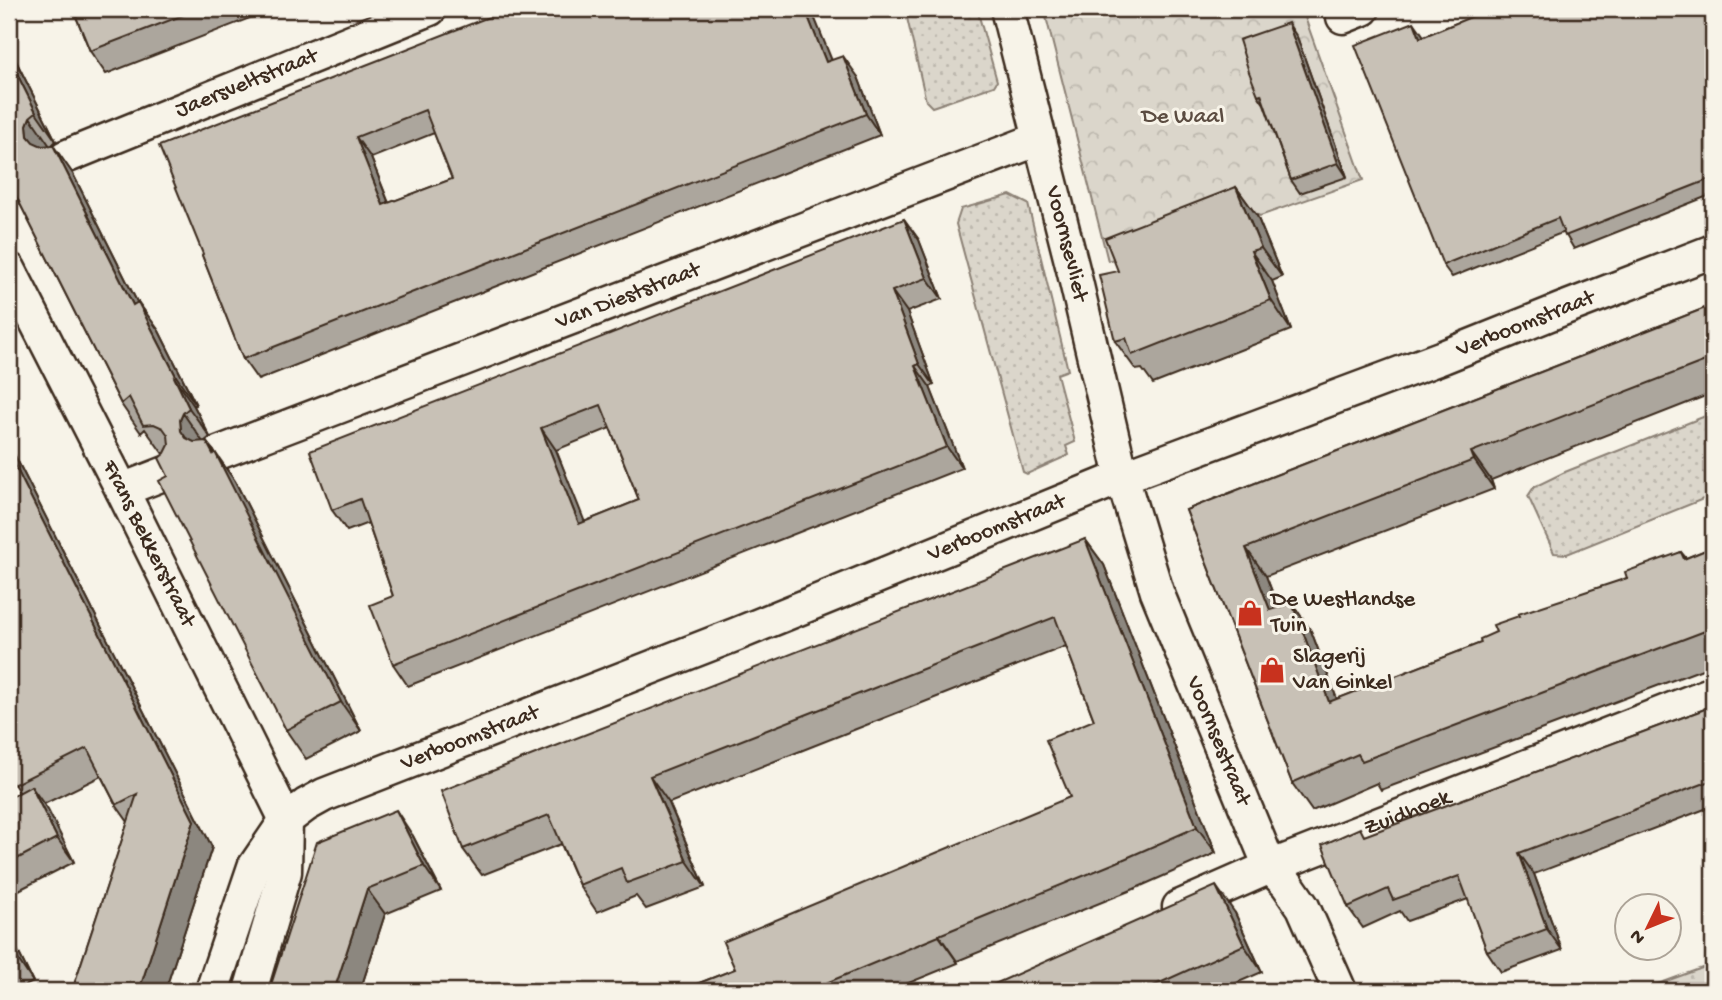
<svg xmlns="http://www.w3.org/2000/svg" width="1722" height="1000" viewBox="0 0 1722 1000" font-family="'Gochi Hand',sans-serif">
	<defs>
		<pattern id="grass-dots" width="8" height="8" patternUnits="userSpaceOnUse" patternTransform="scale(1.75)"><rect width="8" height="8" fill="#dbd6cb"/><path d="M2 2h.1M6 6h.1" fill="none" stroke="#bdb8ae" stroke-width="1.8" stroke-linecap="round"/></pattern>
		<pattern id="forest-crowns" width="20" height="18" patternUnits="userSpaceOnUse" patternTransform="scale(1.75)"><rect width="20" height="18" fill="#dbd6cb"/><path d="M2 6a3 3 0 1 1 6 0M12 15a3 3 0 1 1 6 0" fill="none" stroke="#bdb8ae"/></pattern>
	</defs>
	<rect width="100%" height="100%" fill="#f7f3e8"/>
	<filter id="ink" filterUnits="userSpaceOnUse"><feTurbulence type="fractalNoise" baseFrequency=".0143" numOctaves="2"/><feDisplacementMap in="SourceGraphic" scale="14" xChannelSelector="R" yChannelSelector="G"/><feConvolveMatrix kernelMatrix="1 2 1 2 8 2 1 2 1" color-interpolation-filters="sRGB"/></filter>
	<g filter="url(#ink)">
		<path fill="url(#grass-dots)" stroke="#8b8074" stroke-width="2" d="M905 9H977L997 81 994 86 932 107 926 101Z
			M1010 195 1028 204 1068 370 1057 374 1075 442 1066 446 1069 455 1027 474 1023 472 956 224 961 209Z
			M1713 413V495L1567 554 1554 553 1528 496 1534 487 1565 472Z
			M1713 964V991H1639Z"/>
		<path fill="url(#forest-crowns)" stroke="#8b8074" stroke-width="2" d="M1044 9H1302L1363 180 1260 216 1244 209 1108 261Z"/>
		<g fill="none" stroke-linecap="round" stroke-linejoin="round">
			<g stroke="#3b2a1e" stroke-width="37">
				<g id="street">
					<path id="s1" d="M1007 9 1074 273 1122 477 1157 592 1270 867 1287 884 1303 907 1340 991"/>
					<path d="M1343 17 1363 9"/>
					<path id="s2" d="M65 157 430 9"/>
					<path id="s3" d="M9 269 122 490 286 820 285 872 250 991"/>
					<path id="s4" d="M218 453 1039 139"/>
					<path d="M122 490 171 471"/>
					<path id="s5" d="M1179 907 1270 867 1713 693"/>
					<path id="s6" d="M212 991 254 867 286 820 306 805 324 795 737 634 1122 477 1443 357 1565 308 1713 251"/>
				</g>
			</g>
			<use href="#street" stroke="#f7f3e8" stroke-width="32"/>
		</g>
		<path fill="#aca69d" stroke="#3b2a1e" stroke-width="2" fill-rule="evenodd" d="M73 9H273L106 74 90 51Z
			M509 9 832 60 858 77 880 135 258 380 243 359 202 255ZM434 133 452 179 389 203 371 158Z
			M1713 9V194L1574 249 1564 232 1452 277 1443 265 1424 36 1476 15Z
			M1297 37 1347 177 1300 193 1291 180 1264 104 1258 95Z
			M9 47 56 141 52 145 73 174 137 302H138L159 331 196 405 194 406 210 437 205 441 215 452 235 481 361 731 306 759 286 730 168 476 163 454 145 429 141 433 121 404 9 182Z
			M1236 187 1257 216 1282 277 1272 281 1291 330 1153 384 1142 369 1136 370 1115 341Z
			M904 219 919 240 942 299 907 312 934 385 930 387 962 468 408 686 393 664V596L368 523 347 531 332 510ZM610 428 639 500 584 522 556 450Z
			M1713 305V393L1491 480 1494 489 1266 576 1278 607 1292 603 1311 631 1337 699 1481 643 1627 578 1681 552 1686 558 1713 547V665L1381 790 1377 783 1312 811 1292 783 1186 510Z
			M9 444 212 847 165 991H72L128 822 116 805 101 776 44 804 74 862 9 895V798L19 792 9 776Z
			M1085 539 1104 565 1216 853 1134 889 957 961 958 963 889 991H679L735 969 1070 797 1094 720 1066 646 669 803 705 887 646 909 636 896 597 912 579 885 561 844 482 875 463 849Z
			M1713 706V806L1534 874 1562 950 1501 972 1487 951 1468 899 1407 921 1400 911 1363 928 1348 907 1365 836Z
			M413 836 441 891 385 914 360 991H269Z
			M1235 913 1262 972 1218 991H979Z
			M9 933 33 982 15 991H9Z"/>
		<path fill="#8c877f" stroke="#3b2a1e" stroke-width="2" d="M805 9H811L841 83 826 62Z
			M1414 22 1423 35 1428 50 1420 38Z
			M1288 23 1297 37 1347 177 1338 163Z
			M9 47 56 141 36 112 9 58Z
			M843 56 858 77 880 135 866 114Z
			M30 117 50 146 48 164 28 136 27 125Z
			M356 137 371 158 398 227 383 205Z
			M53 145 73 174 153 334 133 305Z
			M1236 187 1257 216 1282 277 1261 248Z
			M904 219 919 240 942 299 927 278Z
			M1251 251 1272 281 1291 330 1271 300Z
			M892 291 907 312 934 385 919 364Z
			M138 302 159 331 196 405 176 376Z
			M915 366 930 387 962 468 947 447Z
			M174 377 194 406 210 437 189 408Z
			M183 413 203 442 201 460 181 431 180 420Z
			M541 428 556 450 594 545 579 524Z
			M206 441 235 481 361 731 341 702Z
			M9 444 212 847 165 991H139L194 821 9 454Z
			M1471 452 1491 480 1494 489 1474 460Z
			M1085 539 1104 565 1216 853 1197 827Z
			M1246 548 1266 576 1290 638 1270 610Z
			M1292 603 1311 631 1349 731 1329 702Z
			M650 776 669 803 705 887 687 861Z
			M31 786 48 810 74 862 57 838Z
			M396 810 413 836 441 891 424 866Z
			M1519 853 1534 874 1562 950 1547 929Z
			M1216 886 1235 913 1262 972 1244 945Z
			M367 889 385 914 360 991H334Z
			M9 933 33 982 17 958 9 942Z
			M939 935 957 961 958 963 939 936Z"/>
		<path fill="#c8c1b6" stroke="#3b2a1e" stroke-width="2" fill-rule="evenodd" d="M73 9H199L90 51Z
			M509 9H805L826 62 843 56 866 114 243 359 202 255 203 254 159 146ZM425 110 452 179 383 205 356 137Z
			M1475 9H1713V178L1565 236 1558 218 1443 265 1355 45 1414 22 1420 38 1476 15Z
			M1288 23 1338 163 1291 180 1261 94 1258 95 1249 72 1239 40Z
			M9 58 36 112 30 117 27 125 28 136 33 142 42 146 53 145 133 305 138 302 176 376 174 377 189 408 183 413 180 420 181 431 186 438 194 442 206 441 213 454 215 452 341 702 286 730 159 481 168 476 159 458 165 453 169 445 168 435 163 428 154 424 143 425 129 397 121 404 9 182V157L10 155V144L9 141Z
			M1236 187 1261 248 1251 251 1271 300 1132 355 1126 338 1115 341 1099 275 1118 271 1105 238Z
			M904 219 927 278 892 291 919 364 915 366 947 447 393 664 370 605 393 596 360 499 332 510 310 451ZM601 405 639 500 579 524 541 428Z
			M1713 305V358L1471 452 1474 460 1246 548 1270 610 1292 603 1329 702 1481 643 1480 639 1496 632 1493 625 1519 616 1518 614 1627 578 1625 572 1681 552 1684 559 1713 547V628L1362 761 1358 754 1292 783 1186 510Z
			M9 454 194 821 139 991H72L137 794 116 805 87 748 13 785 9 776Z
			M1085 539 1197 827 1115 863 939 935V936L807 991H679L735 969 723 942 1070 797 1046 740 1094 720 1055 617 650 776 687 861 627 883 621 868 579 885 549 815 463 849 441 791Z
			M1713 706V780L1519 853 1547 929 1487 951 1459 876 1393 900 1388 889 1348 907 1322 845 1360 828 1364 836Z
			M31 786 57 838 9 863V798Z
			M396 810 424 866 367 889 334 991H269L317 842Z
			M1216 886 1244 945 1142 991H979Z
			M9 942 17 958 9 962Z
			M632 983 635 991H610Z"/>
	</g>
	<defs>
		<g id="shop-bare" transform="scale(2.1)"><path d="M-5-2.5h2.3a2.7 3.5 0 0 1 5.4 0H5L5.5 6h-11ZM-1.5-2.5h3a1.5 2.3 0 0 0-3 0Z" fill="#c8321e" stroke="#f7f3e8" stroke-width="2.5" paint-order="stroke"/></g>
	</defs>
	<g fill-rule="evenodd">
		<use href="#shop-bare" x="1250" y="613"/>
		<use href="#shop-bare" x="1272" y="670"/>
	</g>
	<g text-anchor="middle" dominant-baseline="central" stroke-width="6" stroke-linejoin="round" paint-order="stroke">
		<g font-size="23" fill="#3b2a1e" stroke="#f7f3e8">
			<text stroke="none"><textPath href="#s2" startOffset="196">Jaersveltstraat</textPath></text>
			<text stroke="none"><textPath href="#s1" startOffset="242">Voornsevliet</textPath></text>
			<text stroke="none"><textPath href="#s4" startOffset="439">Van Dieststraat</textPath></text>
			<text stroke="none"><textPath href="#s6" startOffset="1524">Verboomstraat</textPath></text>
			<text stroke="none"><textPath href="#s6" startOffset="957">Verboomstraat</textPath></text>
			<text stroke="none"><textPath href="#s3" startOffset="308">Frans Bekkerstraat</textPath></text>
			<text stroke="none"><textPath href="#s6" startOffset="390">Verboomstraat</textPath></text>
			<text stroke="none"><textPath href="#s1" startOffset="763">Voornsestraat</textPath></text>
			<text stroke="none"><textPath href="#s5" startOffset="247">Zuidhoek</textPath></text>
		</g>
		<g font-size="23" fill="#5b4c41" stroke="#f7f3e8">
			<text x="1183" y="117">De Waal</text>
		</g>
		<g font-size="23" fill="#3b2a1e" stroke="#f7f3e8" text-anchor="start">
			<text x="1271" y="600">De Westlandse<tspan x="1271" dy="26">Tuin</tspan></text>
			<text x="1293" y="657">Slagerij<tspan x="1293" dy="26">Van Ginkel</tspan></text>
		</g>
	</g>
	<rect width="1722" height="1000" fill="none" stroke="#f7f3e8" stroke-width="35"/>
	<rect x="18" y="18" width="1687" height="965" fill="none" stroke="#3b2a1e" stroke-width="2.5" filter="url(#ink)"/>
	<g transform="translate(1648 927) rotate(227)"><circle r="33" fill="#f7f3e8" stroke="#aca397" stroke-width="2"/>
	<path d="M0-5L12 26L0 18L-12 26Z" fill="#c8321e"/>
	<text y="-10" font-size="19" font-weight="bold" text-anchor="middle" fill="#3b2a1e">N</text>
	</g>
</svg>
